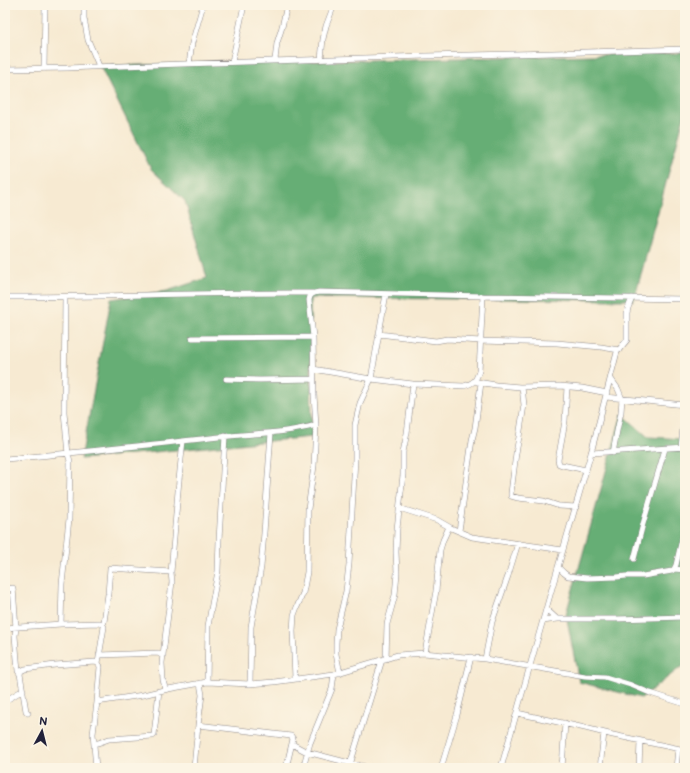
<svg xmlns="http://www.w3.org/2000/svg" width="690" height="773" viewBox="0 0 690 773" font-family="'Balsamiq Sans',sans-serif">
	<rect width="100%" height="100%" fill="#fcf5e5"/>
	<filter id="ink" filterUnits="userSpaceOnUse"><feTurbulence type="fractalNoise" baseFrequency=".025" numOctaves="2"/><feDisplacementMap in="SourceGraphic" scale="8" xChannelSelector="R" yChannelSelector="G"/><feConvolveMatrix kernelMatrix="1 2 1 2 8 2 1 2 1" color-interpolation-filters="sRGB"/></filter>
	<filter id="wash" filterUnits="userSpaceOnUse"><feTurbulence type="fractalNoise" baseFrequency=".012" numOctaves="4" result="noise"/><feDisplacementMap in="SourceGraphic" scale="16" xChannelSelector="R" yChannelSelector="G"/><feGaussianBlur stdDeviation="0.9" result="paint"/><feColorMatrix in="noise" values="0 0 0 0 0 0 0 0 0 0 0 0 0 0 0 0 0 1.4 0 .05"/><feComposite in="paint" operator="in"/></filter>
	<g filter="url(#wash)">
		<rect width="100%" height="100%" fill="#f7ead2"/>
		<path fill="#66ae75" stroke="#446858" d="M685 53V113L634 300 310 298 312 437 81 459 111 299 167 291 207 278 185 201 151 169 100 66Z
			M622 414 648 437 685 439V664L641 698 579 682 566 614Z"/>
	</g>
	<g filter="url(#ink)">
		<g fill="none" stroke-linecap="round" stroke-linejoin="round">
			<g stroke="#8c8686" stroke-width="6">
				<path id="minor" d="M84 5V18L88 40 99 66
					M321 59 323 39 326 26 334 5
					M275 60 277 43 282 27 287 5
					M232 62 244 5
					M189 64 192 43 203 5
					M5 69 68 68 90 67 425 56 553 53 685 49
					M44 69 45 5
					M5 297C108 297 210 292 313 293
					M379 334 436 341 447 339 481 341 557 343 601 347 619 350
					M192 338 313 337
					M313 369 371 379 413 384 464 386C474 383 476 381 479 371L483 296
					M226 379 260 380 314 379
					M611 379 618 389 622 399 621 412 617 431 613 453
					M477 382 496 385 520 387 560 386 582 388 607 393
					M522 387 524 405 519 437 516 453 511 493V496L518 498 544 501 559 506 576 507
					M567 387 565 421 558 460 559 464 562 465 586 470
					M606 397 685 405
					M183 441C178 485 175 528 171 572L172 582 162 663 163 680 165 688 168 689 207 682 250 684 274 682 334 674 398 655 424 653 485 659 585 676 605 677 631 685 650 693 685 704
					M681 448 685 407
					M591 453 685 447
					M5 459C77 453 148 445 219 437 252 433 284 434 316 425L314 395 313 337 309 300C310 294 313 293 319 292L483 296 685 299
					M399 508 437 520 451 528 472 537 563 550
					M459 531 472 440 475 428 481 383
					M634 559 643 524 665 449
					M558 567 564 573 568 576 587 578 617 577 626 576H643L672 571 674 569 676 565 685 526
					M674 569 685 570
					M5 589 13 588 16 628 15 636 18 671 20 674
					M546 609 557 619
					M543 621 557 619H616L685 617
					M61 624 62 584 69 519 70 461 68 454 64 412 65 297
					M102 624 104 622 108 594 110 568 171 572
					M5 628 61 624 100 623 102 624 104 627 98 663
					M425 653 436 591 440 550 443 540 449 527
					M99 655 158 653 163 656
					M386 659 387 624 395 595 397 573 396 552 397 529 403 475V452L407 433 413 384
					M485 659 492 622 508 576 518 543
					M340 673 336 654V643L337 629 346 591 349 564 355 459V425L360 403 371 379 386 294
					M295 678 293 631 294 615 297 607 303 593 307 572 308 509 314 466 316 425
					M207 682 208 626 218 571 219 540 225 436
					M250 684 251 627 261 567 264 533 271 433
					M5 701 23 690
					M28 713 26 711 20 674 21 671 25 669 55 665 95 662C98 663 100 664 100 667L97 702
					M517 713 585 728 613 735 685 750
					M198 725 291 736 293 739 286 768
					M94 743H98L109 739 153 736 154 735 159 691
					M292 744 307 752 369 768
					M96 768 93 734 97 702 143 695 168 689
					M194 768 198 725 202 695 200 683
					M303 768 310 743 332 689 334 674
					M349 768 382 660
					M441 768 457 715 471 657
					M501 768 554 581 591 453 617 352 627 340V313L628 308 632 298
					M562 768 565 723
					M600 768 604 733
					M639 768 640 741
					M676 768 678 749"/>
			</g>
			<use href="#minor" stroke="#fff" stroke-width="5"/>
		</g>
	</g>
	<rect width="690" height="773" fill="none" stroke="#fcf5e5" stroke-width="20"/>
	<g transform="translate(42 731) rotate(7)" stroke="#fcf5e5" stroke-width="3" paint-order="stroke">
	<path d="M0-3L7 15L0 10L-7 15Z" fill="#22223b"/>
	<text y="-6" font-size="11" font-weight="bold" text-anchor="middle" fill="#22223b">N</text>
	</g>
</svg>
